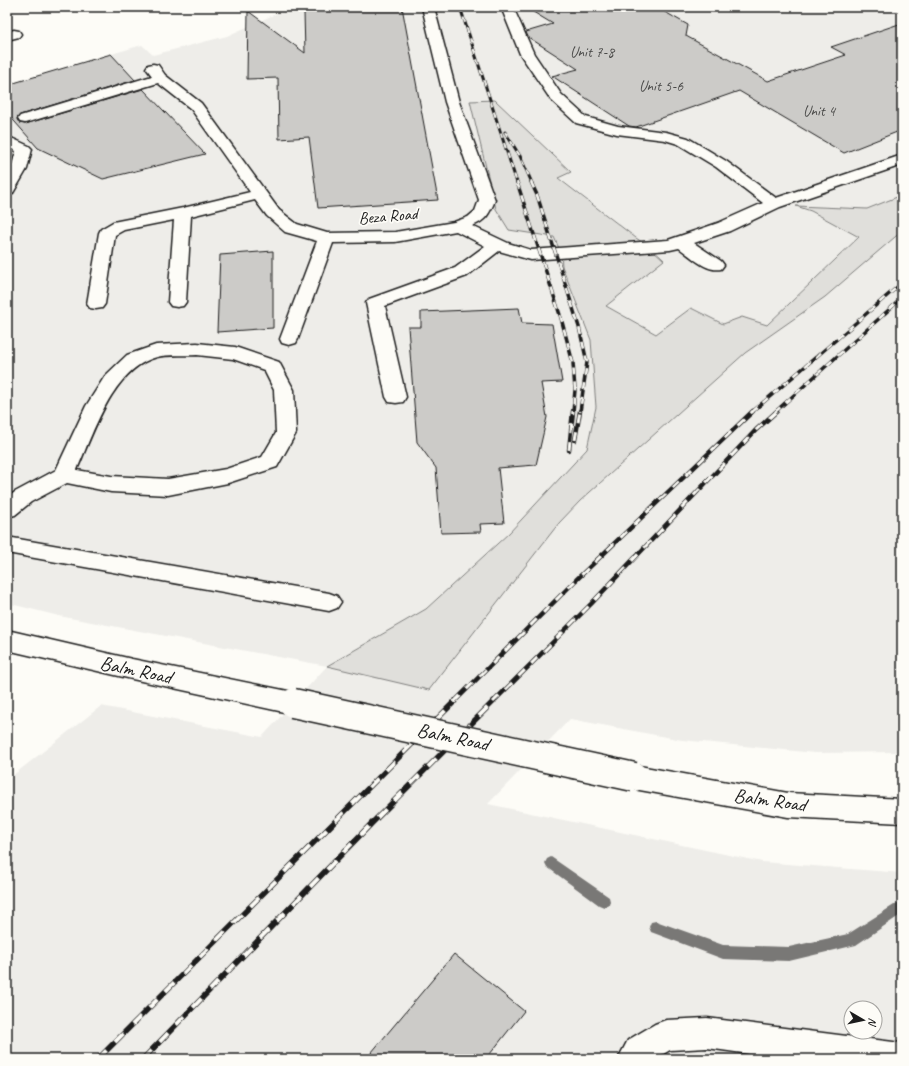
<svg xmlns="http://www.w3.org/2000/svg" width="909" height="1066" viewBox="0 0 909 1066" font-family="Caveat,sans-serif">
	<rect width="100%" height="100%" fill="#fdfcf7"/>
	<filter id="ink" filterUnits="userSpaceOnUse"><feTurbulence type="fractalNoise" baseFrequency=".025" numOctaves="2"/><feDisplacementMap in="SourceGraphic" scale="8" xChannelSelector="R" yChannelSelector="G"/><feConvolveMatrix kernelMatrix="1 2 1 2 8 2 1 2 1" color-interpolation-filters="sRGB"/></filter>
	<g filter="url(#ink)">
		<path fill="#eeede9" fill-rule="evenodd" d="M291 7H902V195L867 209 797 206 811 211 859 237 767 325 742 317 723 324 691 308 656 334 606 306 663 260 651 248 636 238 558 177 571 172 532 136 509 230 554 237 561 253 562 266 591 340 596 407 587 449 509 533 426 609 328 666 429 690 559 523 580 501 745 353 880 249 902 231V752L815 753 682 740 570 719 488 804 762 862 902 873V1059H7V780L101 706 262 737 327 666 59 616 7 603V85L142 45 153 55 227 36ZM851 1008H875V1032H851Z"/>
		<path fill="#e0dfdb" stroke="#7e7e7c" d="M495 100 571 172 558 178 636 238 651 248 664 260 606 306 656 334 691 308 723 324 742 317 767 325 859 237 811 211 796 206 867 209 902 195V231L825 297 745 353 580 501 559 523 429 690 327 666 426 609 509 533 587 449 596 407 591 340 562 266 561 253 554 237 509 230 496 209 470 101Z"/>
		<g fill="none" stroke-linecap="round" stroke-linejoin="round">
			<path fill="#797876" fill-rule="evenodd" d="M551 857 609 897 610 901 609 905 604 907 599 905 547 867 545 863 547 859Z
				M902 900V914L856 945 789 961 723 959 651 932 649 927 651 922 656 921 723 945 789 947 848 934Z"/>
		</g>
		<path fill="#cccbc8" stroke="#1c1c1c" d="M314 7H402L438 200 318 208 309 137 279 139 278 78 247 79 248 11 305 53 304 12 314 11Z
			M525 7H656L688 25 686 36 768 81 846 55 831 47 902 23V130L844 153 739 91 636 127 629 126 552 76 578 69 528 37 526 32 553 24Z
			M111 54 135 80 20 115 17 118 19 123 25 124 143 89 205 154 103 179 38 148 7 113V85Z
			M273 251V328L217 332 220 255Z
			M519 308 522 323 552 324 562 382 541 383 547 417 536 465 498 468 504 523 480 524 481 532 441 533 436 468 417 442 408 327H421V312Z
			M454 954 524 1011 486 1059H366Z"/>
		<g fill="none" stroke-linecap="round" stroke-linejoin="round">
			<g stroke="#1c1c1c" stroke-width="3">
				<path id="minor" d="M422 7H434L459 102 495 200C490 213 486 221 472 226L508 243 531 250 668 240 718 223 763 203 716 167 678 144 665 140 617 134 576 123 551 100 520 54 501 7H513L534 54 561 94 586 117 618 126 666 132 688 138 726 161 776 198 902 155V165L780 207 730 231 694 243 721 261 724 265 721 269C706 272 691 256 679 248L670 250 531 260 499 251 467 276 385 306 406 397 403 402 396 403 389 402 386 397 366 303 369 299 455 268 485 246 456 231 395 242 333 243 298 339 296 343 289 345 282 343 280 339 317 241 285 232 267 216 255 200 191 216 186 302 183 306 177 307 171 306 168 302 174 220 124 230 115 235 105 304 102 308 96 309 90 308 87 304 99 233 101 229 113 222 183 208 250 192 191 109 158 83 25 123 20 122 18 119 20 116 152 76 146 68 148 65 153 64 158 65 165 75 201 103 279 210 297 224 327 233 395 232 454 222 468 217 475 211 479 200 445 102Z
					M14 30 19 31 21 34 19 37 7 40V32Z
					M7 136 29 146 32 149 27 169 13 193 7 195V176L11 169 16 151 7 147Z
					M197 343 235 347 279 362 294 390 296 433 277 467 228 483 168 495 111 492 67 483 31 502 15 515 7 517V498L15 492 56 470 86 406 105 376 127 355 156 345ZM197 355 233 359 264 370 274 390 276 433 262 457 226 469 168 479 111 476 77 470C93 433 113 368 157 357 169 354 184 356 197 355Z
					M7 537 329 593 337 596 341 602 337 608 329 611 7 553Z
					M7 630 132 659 293 692 302 696 306 703 302 710 293 714 132 679 7 650Z
					M634 765 788 793 902 799V823L788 817 634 789 625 785 621 777 625 769Z
					M707 1018 901 1043 902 1059H785L707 1048 670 1050 655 1059H618L628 1040 655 1024 666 1020Z"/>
			</g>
			<use href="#minor" fill="#fdfcf7" fill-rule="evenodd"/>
			<g stroke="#1c1c1c" stroke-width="3">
				<path id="rail-far3" d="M460 7 517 183
					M505 132 520 156 532 183"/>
			</g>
			<g stroke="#1c1c1c" stroke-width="3.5">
				<path id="rail-far2" d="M517 182 561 318 573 363 575 390 573 412
					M531 182 537 195 579 327 587 362 580 412
					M752 412 902 283
					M775 412 902 298"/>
			</g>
			<g stroke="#1c1c1c" stroke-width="4.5">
				<path id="rail-far1" d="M575 440 580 411
					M569 450 573 411
					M454 702 576 580 753 411
					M493 702 591 604 756 430 777 411"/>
			</g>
			<g stroke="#1c1c1c" stroke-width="5.5">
				<path id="rail" d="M98 1059 455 701
					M143 1059 371 824 494 701"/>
			</g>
			<use href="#rail-far3" stroke="#fdfcf7" stroke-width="2" stroke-dasharray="5.5" stroke-linecap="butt"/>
			<use href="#rail-far2" stroke="#fdfcf7" stroke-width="2.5" stroke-dasharray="7" stroke-linecap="butt"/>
			<use href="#rail-far1" stroke="#fdfcf7" stroke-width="3" stroke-dasharray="9" stroke-linecap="butt"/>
			<use href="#rail" stroke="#fdfcf7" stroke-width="4" stroke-dasharray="12" stroke-linecap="butt"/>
			<g stroke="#1c1c1c" stroke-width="31" stroke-linecap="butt">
				<path id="minor-bridge" d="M293 703 634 777"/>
			</g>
			<use href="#minor-bridge" stroke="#fdfcf7" stroke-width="28"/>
		</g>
	</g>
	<g text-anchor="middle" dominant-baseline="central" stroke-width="3.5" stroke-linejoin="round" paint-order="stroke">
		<g font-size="15" fill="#484847">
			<text x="592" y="52">Unit 7-8</text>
			<text x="661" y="86">Unit 5-6</text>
			<text x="819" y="111">Unit 4</text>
		</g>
		<g font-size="17" fill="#1c1c1c" stroke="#fdfcf7">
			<text transform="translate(388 216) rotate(-5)">Beza Road</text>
		</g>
		<g font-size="20" fill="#1c1c1c" stroke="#fdfcf7">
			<text transform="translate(136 670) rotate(12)">Balm Road</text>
			<text transform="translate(453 737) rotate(12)">Balm Road</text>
			<text transform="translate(770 800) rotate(8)">Balm Road</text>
		</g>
	</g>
	<rect width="909" height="1066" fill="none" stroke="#fdfcf7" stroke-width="24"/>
	<rect x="12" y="12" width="885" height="1042" fill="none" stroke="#1c1c1c" stroke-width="1.5" filter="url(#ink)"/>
	<g transform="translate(863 1020) rotate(99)"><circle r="19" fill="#fdfcf7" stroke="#a3a29f"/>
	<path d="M0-3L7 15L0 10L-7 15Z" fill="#1c1c1c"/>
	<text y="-6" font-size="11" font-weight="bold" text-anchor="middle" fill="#1c1c1c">N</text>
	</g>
</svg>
